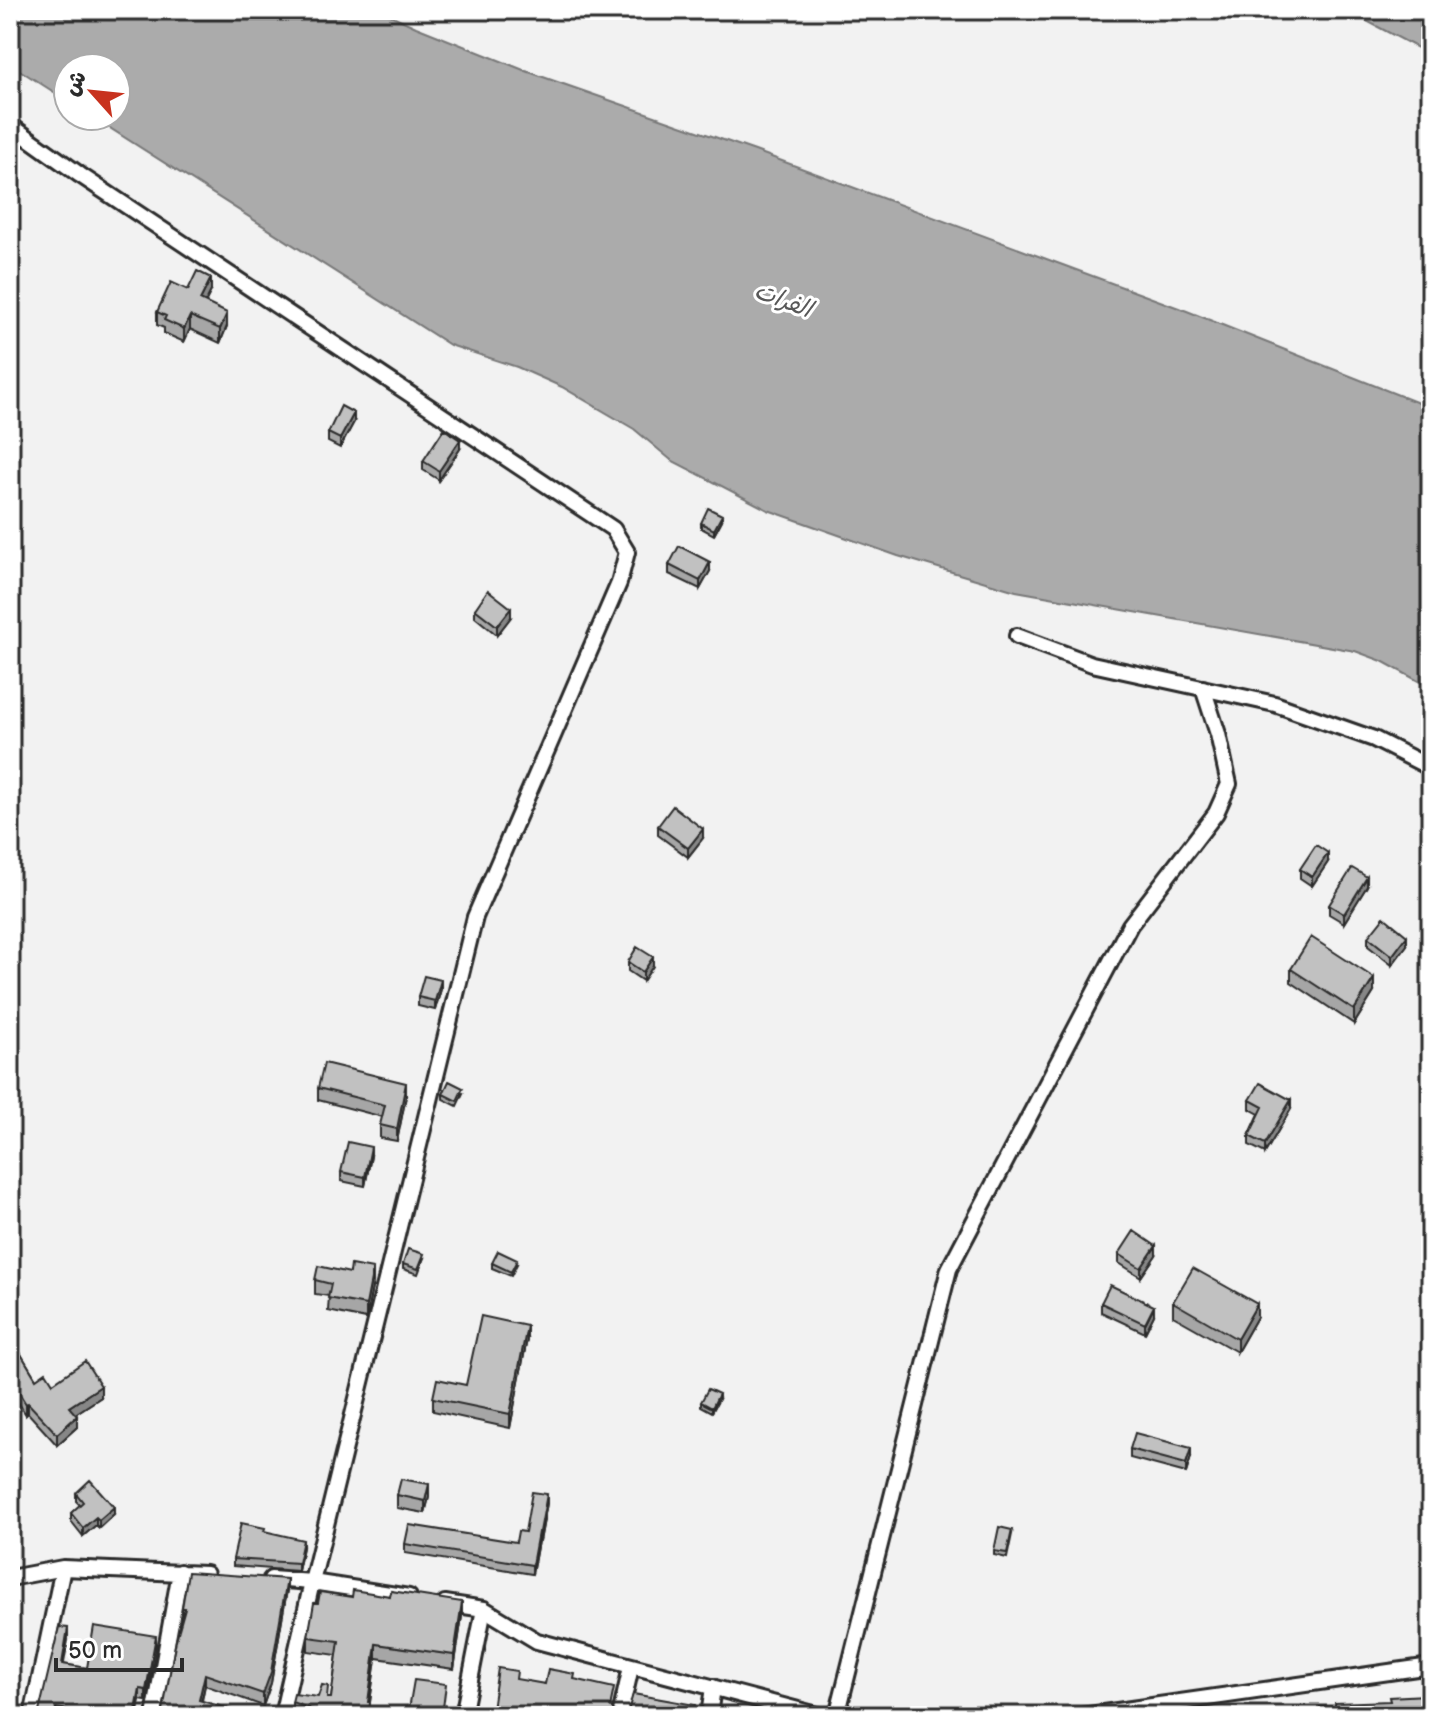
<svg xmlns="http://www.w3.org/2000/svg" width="1441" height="1726" viewBox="0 0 1441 1726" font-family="'Balsamiq Sans','Playpen Sans Arabic',sans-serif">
	<rect width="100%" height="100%" fill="#f2f2f2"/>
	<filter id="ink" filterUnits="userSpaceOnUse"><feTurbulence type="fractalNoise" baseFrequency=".0125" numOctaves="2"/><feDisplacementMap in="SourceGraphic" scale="16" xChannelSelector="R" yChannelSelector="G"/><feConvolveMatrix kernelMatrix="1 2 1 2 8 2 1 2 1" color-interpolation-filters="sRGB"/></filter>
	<g filter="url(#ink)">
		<path fill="#ababab" stroke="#787878" stroke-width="2" d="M10 10H380L416 27 526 71 755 151 1187 311 1431 408V688L1382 661 1355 651 1016 591 898 556 768 510 671 460 634 429 562 387 517 367 450 345 91 116H116V68H68V101L10 64Z
			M1346 10H1431V53L1416 47Z"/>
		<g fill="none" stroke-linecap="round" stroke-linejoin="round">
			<g stroke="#2b2b2b" stroke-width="20">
				<path id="minor" d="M10 125 80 175 613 529 627 552 619 583 475 917 312 1582 282 1716
					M1017 636 1092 664 1275 704 1374 739 1431 768
					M10 1578 63 1568 206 1574
					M271 1579 312 1582 409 1597
					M445 1603 484 1609 537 1641 821 1716
					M32 1716 63 1568
					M154 1716 180 1572
					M463 1716 484 1609
					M620 1716 631 1667
					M709 1716 713 1687
					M837 1716 949 1269 1130 925 1216 813 1229 784 1218 734 1203 688
					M1082 1716 1431 1666"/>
			</g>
			<use href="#minor" stroke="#fff" stroke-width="14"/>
		</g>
		<path fill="#a6a6a6" stroke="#2b2b2b" stroke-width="2" d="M188 290 211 291 205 302 227 326 220 343 190 329 184 342 164 333V328L157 325V312Z
			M354 422 340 448 328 442V433Z
			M460 449 439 480 423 470V461Z
			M722 520 714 535 701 528V523Z
			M669 565 710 571 700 589 669 574Z
			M475 609 511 617 497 635 475 617Z
			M658 826 703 838 688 857 658 835Z
			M1328 862 1312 886 1300 878V869Z
			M1367 886 1344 923 1329 914V905Z
			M1368 937 1407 945 1392 965 1368 946Z
			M628 962 653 966 643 981 628 971Z
			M1291 969 1374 992 1354 1024 1291 982Z
			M441 989 435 1010 418 1006V997Z
			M318 1088 406 1096 397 1141 380 1138V1125L383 1117 318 1100Z
			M463 1093 457 1106 443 1099V1094Z
			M1250 1100 1291 1109 1265 1153 1249 1145V1136L1259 1114 1250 1109Z
			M371 1156 365 1186 341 1181V1172Z
			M1119 1254 1156 1255 1141 1277 1119 1263Z
			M424 1258 418 1274 403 1269V1264Z
			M492 1263 517 1264 511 1276 492 1268Z
			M350 1273 373 1282 366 1319 328 1311 329 1296 315 1294V1280Z
			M1173 1302 1257 1317 1237 1352 1173 1316Z
			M1101 1303 1154 1315 1145 1333 1101 1312Z
			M10 1336 36 1379 101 1397 75 1414 77 1427 57 1445 28 1413 26 1415 10 1389Z
			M527 1339 510 1428 433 1411V1398L466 1385Z
			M719 1399 712 1412 701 1406V1402Z
			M1130 1449 1191 1457 1186 1473 1130 1458Z
			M76 1493 114 1514 99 1528 96 1525 83 1536 71 1521V1513L80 1505 76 1501Z
			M397 1495 429 1497 425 1513 397 1508Z
			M547 1503 540 1541H538L532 1574 405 1553V1544L516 1542Z
			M1012 1534 1007 1558 994 1555V1551Z
			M303 1547 298 1571 233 1566V1559Z
			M287 1590 271 1683 263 1706 205 1685 202 1701 162 1716 182 1619V1608Z
			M462 1616 454 1669 376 1658 370 1702V1716H292V1702L331 1698 337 1655 308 1651V1637Z
			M68 1639 63 1664 87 1668 156 1648 146 1701 140 1700 137 1716H38Z"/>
		<path fill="#878787" stroke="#2b2b2b" stroke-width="2" d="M211 278V291L200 313V300Z
			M227 313V326L220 343V329Z
			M190 316V329L184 342V329Z
			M354 413V422L340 448V439Z
			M460 440V449L439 480V471Z
			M722 515V520L714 535V530Z
			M710 562V571L700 589V581Z
			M511 608V617L497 635V626Z
			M703 829V838L688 857V848Z
			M1328 853V862L1312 886V877Z
			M1367 877V886L1344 923V914Z
			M1407 936V945L1392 965V956Z
			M653 957V966L643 981V972Z
			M1374 978V992L1354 1024V1010Z
			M441 980V989L435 1010V1001Z
			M406 1083V1096L397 1141V1129Z
			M1291 1100V1109L1265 1153V1144Z
			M371 1147V1156L365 1186V1177Z
			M1156 1246V1255L1141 1277V1268Z
			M373 1269V1282L366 1319V1305Z
			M1257 1304V1317L1237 1352V1339Z
			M1154 1306V1315L1145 1333V1324Z
			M527 1326V1339L510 1428V1414Z
			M101 1386V1397L69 1418V1407Z
			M719 1394V1399L712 1412V1408Z
			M28 1403V1413L26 1415V1404Z
			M77 1416V1427L57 1445V1434Z
			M1191 1448V1457L1186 1473V1464Z
			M429 1484V1497L425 1513V1501Z
			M547 1494V1503L540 1541V1532Z
			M114 1507V1514L99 1528V1520Z
			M96 1517V1525L83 1536V1528Z
			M538 1532V1541L532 1574V1565Z
			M303 1540V1547L298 1571V1563Z
			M287 1579V1590L271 1683 263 1706V1694Z
			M462 1602V1616L454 1669V1655Z
			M68 1628V1639L62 1675V1664Z
			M156 1636V1648L146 1701V1690Z
			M376 1644V1658L368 1716V1702Z
			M205 1674V1685L199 1711V1700Z
			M140 1689V1700L137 1716H135Z"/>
		<path fill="#c1c1c1" stroke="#2b2b2b" stroke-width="2" d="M197 271 211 278 200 300 227 313 220 329 190 316 184 329 164 320 166 316 157 312 171 282 188 290Z
			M341 406 354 413 340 439 328 433Z
			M444 429 460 440 439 471 423 461Z
			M708 508 722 515 714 530 701 523Z
			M679 546 710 562 700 581 669 565Z
			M488 590 511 608 497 626 475 609Z
			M673 806 703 829 688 848 658 826Z
			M1316 845 1328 853 1312 877 1300 869Z
			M1352 868 1367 877 1344 914 1329 905Z
			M1384 917 1407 936 1392 956 1368 937Z
			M1311 937 1374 978 1354 1010 1291 969Z
			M637 947 653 957 643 972 628 962Z
			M424 976 441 980 435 1001 418 997Z
			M324 1063 406 1083 397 1129 380 1125 385 1105 318 1088Z
			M449 1081 463 1088 457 1101 443 1094Z
			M1260 1083 1291 1100 1265 1144 1249 1136 1263 1107 1250 1100Z
			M348 1142 371 1147 365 1177 341 1172Z
			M1134 1231 1156 1246 1141 1268 1119 1254Z
			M408 1249 424 1254 418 1269 403 1264Z
			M498 1251 517 1260 511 1272 492 1263Z
			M351 1265 373 1269 366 1305 328 1298 331 1284 315 1280 318 1266 350 1273Z
			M1193 1268 1257 1304 1237 1339 1173 1302Z
			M1110 1285 1154 1306 1145 1324 1101 1303Z
			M481 1316 527 1326 510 1414 433 1398 437 1379 466 1385Z
			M10 1336 36 1379 46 1372 53 1383 85 1361 101 1386 69 1407 77 1416 57 1434 28 1403 26 1404 10 1378Z
			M708 1389 719 1394 712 1408 701 1402Z
			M1135 1433 1191 1448 1186 1464 1130 1449Z
			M401 1479 429 1484 425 1501 397 1495Z
			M90 1480 114 1507 99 1520 96 1517 83 1528 71 1513 83 1502 76 1493Z
			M532 1492 547 1494 540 1532H538L532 1565 405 1544 409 1525 516 1542 518 1531 525 1532Z
			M241 1523 265 1528 264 1531 303 1540 298 1563 233 1559Z
			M999 1527 1012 1530 1007 1553 994 1551Z
			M188 1572 287 1579 271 1672 263 1694 205 1674 199 1700 253 1716H162L176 1640 185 1608H182Z
			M353 1590 390 1596 391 1591 462 1602 454 1655 376 1644 368 1702H370L369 1716 326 1711 325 1716H312L314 1710 292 1702 294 1694 318 1697 322 1685 328 1686 327 1698H331L339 1641 308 1637 314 1603H318L320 1592 352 1597Z
			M94 1626 156 1636 146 1690 140 1689 135 1716H81L82 1712 56 1708 54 1716H38L59 1627 68 1628 62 1664 87 1668Z
			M498 1668 517 1671 516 1679 545 1684 548 1669 575 1674 574 1679 614 1688 610 1707 619 1715 628 1711 633 1694 695 1705 693 1716H491Z
			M414 1680 446 1684 442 1716H400L401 1708 409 1709Z
			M1425 1682H1431V1716H1320V1707H1335V1703L1390 1701 1389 1697 1426 1695Z"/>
	</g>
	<g text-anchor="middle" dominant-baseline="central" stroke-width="6" stroke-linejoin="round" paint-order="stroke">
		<g font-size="24" font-style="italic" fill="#585858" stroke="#fff">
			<text transform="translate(783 300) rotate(21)">الفرات</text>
		</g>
	</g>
	<rect width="1441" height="1726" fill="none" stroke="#fff" stroke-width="40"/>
	<rect x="20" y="20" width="1401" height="1686" fill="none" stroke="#2b2b2b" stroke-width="3" filter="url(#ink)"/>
	<g transform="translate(92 92) rotate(297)"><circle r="38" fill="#ffffff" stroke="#aaaaaa" stroke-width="2"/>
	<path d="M0-6L14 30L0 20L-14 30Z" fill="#c8321e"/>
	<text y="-12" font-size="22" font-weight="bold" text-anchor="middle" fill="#2b2b2b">ش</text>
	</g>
	<path d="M56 1658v12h126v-12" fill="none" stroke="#2b2b2b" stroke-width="4"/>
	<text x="68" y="1658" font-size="24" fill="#2b2b2b" stroke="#ffffff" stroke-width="6" paint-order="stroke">50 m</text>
</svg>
